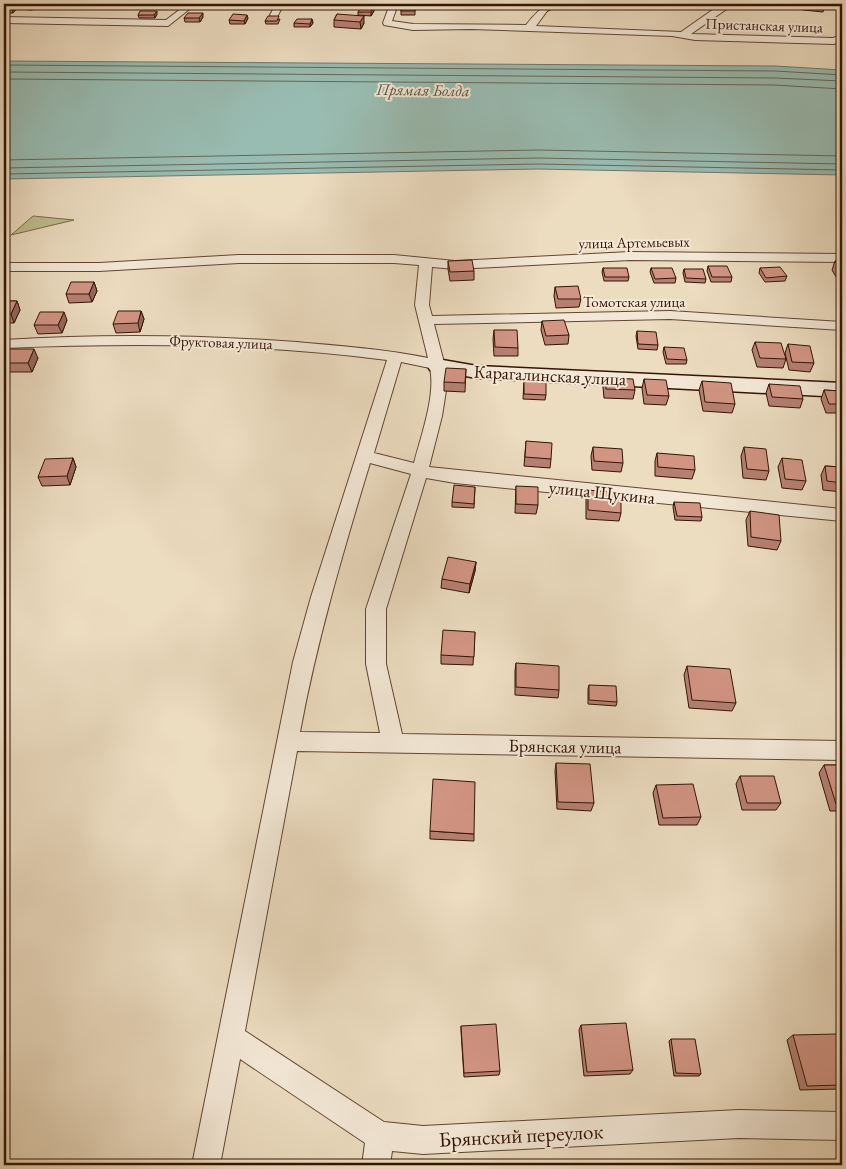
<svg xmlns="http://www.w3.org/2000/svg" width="846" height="1169" viewBox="0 0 846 1169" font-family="'EB Garamond',serif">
	<rect width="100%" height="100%" fill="#ecdcc0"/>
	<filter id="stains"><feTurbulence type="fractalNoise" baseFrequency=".004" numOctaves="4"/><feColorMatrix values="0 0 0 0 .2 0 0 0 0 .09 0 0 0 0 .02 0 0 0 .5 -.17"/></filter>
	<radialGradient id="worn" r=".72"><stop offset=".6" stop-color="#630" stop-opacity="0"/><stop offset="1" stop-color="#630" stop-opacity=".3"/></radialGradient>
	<path fill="#bdbf8f" stroke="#786a4a" d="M33 216 74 220 11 235Z"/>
	<path fill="#99bcb2" stroke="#71796c" d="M4 61 775 66 842 70V175L538 169 4 179Z"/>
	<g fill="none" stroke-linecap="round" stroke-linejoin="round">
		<path stroke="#66685b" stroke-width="1" d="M4 65 775 71 842 75
			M4 72 775 78 842 81
			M4 79 774 85 842 89
			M4 160 538 150 842 156
			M4 168 538 158 842 164
			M4 174 538 164 842 170"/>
		<g stroke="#624633" stroke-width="2">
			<path id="street" d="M187 4H196L168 26 4 23V17L166 20Z
				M276 4H284L277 17H271L270 15Z
				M390 4H398L392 21 413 24 526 25C537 12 542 4 560 4L547 11 536 26 681 32 721 4H729L728 8 691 34 833 38 841 35 842 41 834 44 695 40 672 36 471 29 413 30 384 25 383 23Z
				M630 252 842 254V262L630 260 455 269 432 267 429 305 432 316 670 311 842 322V330L670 319 434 324 448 378 442 416 429 467 842 509V521L455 483 426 478 386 609V664L402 734 842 741V760L297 751 245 1031 384 1122 423 1126 739 1110 842 1112V1140L739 1138 423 1154 392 1151 390 1165H362L365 1143 240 1059 220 1165H192L293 662 311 597 387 360C260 343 132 343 4 348V340C101 334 199 335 296 342 340 346 385 349 428 358L415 305 419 265 394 263H239L99 271H4V263H99L239 255H394L455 261ZM401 362 430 368C436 395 421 436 414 463L374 453ZM370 463 411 474 366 609V664L380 733 300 732C317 640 343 552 370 463Z"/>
		</g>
		<g stroke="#341404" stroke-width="3">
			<path id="secondary" d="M437 359 477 366 842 383V397L477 378 430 370 427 365 430 360Z"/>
		</g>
		<use href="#street" fill="#f3e8d6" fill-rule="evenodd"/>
		<use href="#secondary" fill="#f3e8d6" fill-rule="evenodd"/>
	</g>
	<path fill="#b58072" stroke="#341404" d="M4 4 17 8 13 13H4Z
		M21 4H38V6L32 10 19 9 18 6Z
		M43 4H57L53 6H43Z
		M71 4H89L83 9 72 8Z
		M166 4H179L176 6 166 5Z
		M200 4H219L217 5H200Z
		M245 4H262L259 8 245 7Z
		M288 4H304L302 8 288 7Z
		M405 4H420L417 6Z
		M803 4H825V5L823 12 803 10Z
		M401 7H415V15H401Z
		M374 11 371 16 358 15V12Z
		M157 14 155 18H139L138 15Z
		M337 14 364 23 361 29 334 27V20Z
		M203 17 200 22H185L184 18Z
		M248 18 245 24H230L229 20Z
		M280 19 278 24H266L265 21Z
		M312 19 313 23 310 27H294V23Z
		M448 261 474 271V280L450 281 448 269Z
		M835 261H842V281L839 282 832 270Z
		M708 266 732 277 731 282H711L707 271Z
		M603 268 629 277 628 281H604L602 272Z
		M651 268 676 278 675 283H654L650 272Z
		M760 268 787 276 785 281 765 282 759 273Z
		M684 269 706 279 705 283 685 282 683 273Z
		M94 282 97 291 92 302 69 303 66 294Z
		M555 287 581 299 579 307 556 308 554 296Z
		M4 301H17L20 310 14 323H4Z
		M141 311 144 319 140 332 116 333 113 324Z
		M67 320 62 333 38 334 34 325Z
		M542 321 569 335 568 344 545 345 541 330Z
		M494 330 518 348V356H494L493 339Z
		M637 331 658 345 657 350 638 349 636 336Z
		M755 342 786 359 783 368 757 367 752 350Z
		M788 344 814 363 810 372 789 370 785 353Z
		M664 347 687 360 686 364H666L663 352Z
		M38 358 32 372H7L4 366V361Z
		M466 369 465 392 444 391V382Z
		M605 378 635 390 633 399 604 398 603 387Z
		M644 379 669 396 666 405 644 404 642 388Z
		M524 381 546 395 545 400 523 399Z
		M702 381 735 404 732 413 703 411 699 390Z
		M769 384 803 399 800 408 769 406 766 393Z
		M824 390 842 391V413H826L821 399Z
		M526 441 551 459 550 468 524 466Z
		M593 447 623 463 621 472 592 470 591 456Z
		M744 447 769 471 766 480 743 478 741 456Z
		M657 453 695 470 692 479 655 476V461Z
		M73 458 76 467 70 485 42 486 38 477Z
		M782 458 806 481 802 490 782 488 778 467Z
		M825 466 842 467V492L823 490 821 475Z
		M516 486 538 505 536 514 515 513Z
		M475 487 474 508 452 507V502Z
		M588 490 621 513 619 521 586 519V499Z
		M674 502 702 517 701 521 675 520 673 507Z
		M750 511 781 541 777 550 748 546 746 520Z
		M476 562 475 571 469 593 441 588 442 579Z
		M475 632 473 665 441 664V655Z
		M516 663 559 690 558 698 515 695V671Z
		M687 666 736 703 732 711 689 708 684 675Z
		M589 685 617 702 616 706 588 704V689Z
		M556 763 594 803 591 811 557 809 555 771Z
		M824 765H842V811H830L819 773Z
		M740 776 781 803 776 810H742L736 784Z
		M656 785 701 817 697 825H659L653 793Z
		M430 831 474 834V841L430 839Z
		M581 1025 633 1070 630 1074 584 1076 579 1030Z
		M461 1026 500 1071 499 1075 464 1077 461 1031Z
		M793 1035 842 1053V1089L800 1090 787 1040Z
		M671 1039 701 1074 699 1076H674L669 1041Z"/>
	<path fill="#93685c" stroke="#341404" d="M16 4 17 8 13 13 12 9Z
		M35 4H38V6L32 10 31 7Z
		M84 4H89L83 9 82 5Z
		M374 7V11L371 16V12Z
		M157 11V14L155 18 154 15Z
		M203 13V17L200 22 199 18Z
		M247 15 248 18 245 24 244 21Z
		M364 16V23L361 29 360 22Z
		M312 19 313 23 310 27V24Z
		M94 282 97 291 92 302 89 294Z
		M17 301 20 310 14 323 11 314Z
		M141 311 144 319 140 332 138 323Z
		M64 312 67 320 62 333 58 325Z
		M34 349 38 358 32 372 28 363Z
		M73 458 76 467 70 485 67 476Z
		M476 562 475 571 469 593 470 584Z"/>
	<path fill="#d29584" stroke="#341404" d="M4 4H16L12 9H4Z
		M21 4H35L31 7 18 6Z
		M811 4H825V5Z
		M361 7H374L371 12H358Z
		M401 7H415V11H401Z
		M140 11H157L154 15H138Z
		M188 13H203L199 18H184Z
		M233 14 247 15 244 21 229 20Z
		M337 14 364 16 360 22 334 20Z
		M268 16H279L277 21H265Z
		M297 19H312L310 24 294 23Z
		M472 260 474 271 450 272 448 261Z
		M835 261H842V272Z
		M708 266H727L732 277H712Z
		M780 267 787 276 766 278 760 268Z
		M603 268H627L629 277H605Z
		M651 268H672L676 278 655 279Z
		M684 269H703L706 279 686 278Z
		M71 282H94L89 294H66Z
		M578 286 581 299H558L555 287Z
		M4 301H17L11 314H4Z
		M118 311H141L138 323 113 324Z
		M40 312H64L58 325H34Z
		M564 320 569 335 546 336 542 321Z
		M494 330H517L518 348 495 347Z
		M637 331 656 332 658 345 638 344Z
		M755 342 781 343 786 359 760 358Z
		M788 344 810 346 814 363 792 362Z
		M664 347 684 348 687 360 667 359Z
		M9 349H34L28 363H4V361Z
		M446 368 466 369 465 383 444 382Z
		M605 378 633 379 635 390 606 389Z
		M644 379 666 380 669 396 647 395Z
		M524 381 546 383V395L524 394Z
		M702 381 731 383 735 404 705 402Z
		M769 384 800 386 803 399 772 397Z
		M824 390 842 391V404H829Z
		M526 441 552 443 551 459 525 457Z
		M593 447 622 449 623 463 594 461Z
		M744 447 766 449 769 471 747 469Z
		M657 453 694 456 695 470 658 467Z
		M73 458 67 476 38 477 45 459Z
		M782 458 802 460 806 481 785 479Z
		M825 466 842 467V483L827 481Z
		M454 485 475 487 474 504 452 502Z
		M516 486 538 487V505L516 504Z
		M588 490 621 493V513L588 510Z
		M674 502 700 503 702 517 677 516Z
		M750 511 779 515 781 541 751 537Z
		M448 557 476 562 470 584 442 579Z
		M443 630 475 632 474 657 441 655Z
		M516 663 559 666V690L516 687Z
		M687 666 730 669 736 703 692 700Z
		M589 685 616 686 617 702 589 700Z
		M556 763 590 764 594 803 558 802Z
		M824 765H842V804H836Z
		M740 776H774L781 803H747Z
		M433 779 475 782 474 834 430 831Z
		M693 784 701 817 663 818 656 785Z
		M626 1023 633 1070 587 1072 581 1025Z
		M496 1024 500 1071 464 1073 461 1026Z
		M837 1034 842 1053V1085L807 1086 793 1035Z
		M671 1039H695L701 1074 676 1073Z
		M532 1160V1165H490V1162Z"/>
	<g text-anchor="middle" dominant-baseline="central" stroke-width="4" stroke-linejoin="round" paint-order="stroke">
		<g font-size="15" fill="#341404" stroke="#f3e8d6">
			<text transform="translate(764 25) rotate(2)">Пристанская улица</text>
			<text transform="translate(634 242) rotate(-1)">улица Артемьевых</text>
			<text x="634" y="301">Томотская улица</text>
			<text transform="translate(221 342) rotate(2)">Фруктовая улица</text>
		</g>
		<g font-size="16" font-style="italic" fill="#574f41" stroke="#f3e8d6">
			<text transform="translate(423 90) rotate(1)">Прямая Болда</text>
		</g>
		<g font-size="18" fill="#341404" stroke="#f3e8d6">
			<text transform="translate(550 375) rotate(3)">Карагалинская улица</text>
			<text transform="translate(602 492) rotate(6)">улица Щукина</text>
			<text transform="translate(565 746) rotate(1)">Брянская улица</text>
		</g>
		<g font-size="21" fill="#341404" stroke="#f3e8d6">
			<text transform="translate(521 1135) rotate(-3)">Брянский переулок</text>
		</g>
	</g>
	<rect width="846" height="1169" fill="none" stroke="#ecdcc0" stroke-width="20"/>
	<rect x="5" y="5" width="836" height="1159" fill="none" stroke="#341404" stroke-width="2.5"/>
	<rect x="10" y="10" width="826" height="1149" fill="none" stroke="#341404"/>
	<rect width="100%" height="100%" filter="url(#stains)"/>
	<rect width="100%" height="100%" fill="url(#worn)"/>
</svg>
